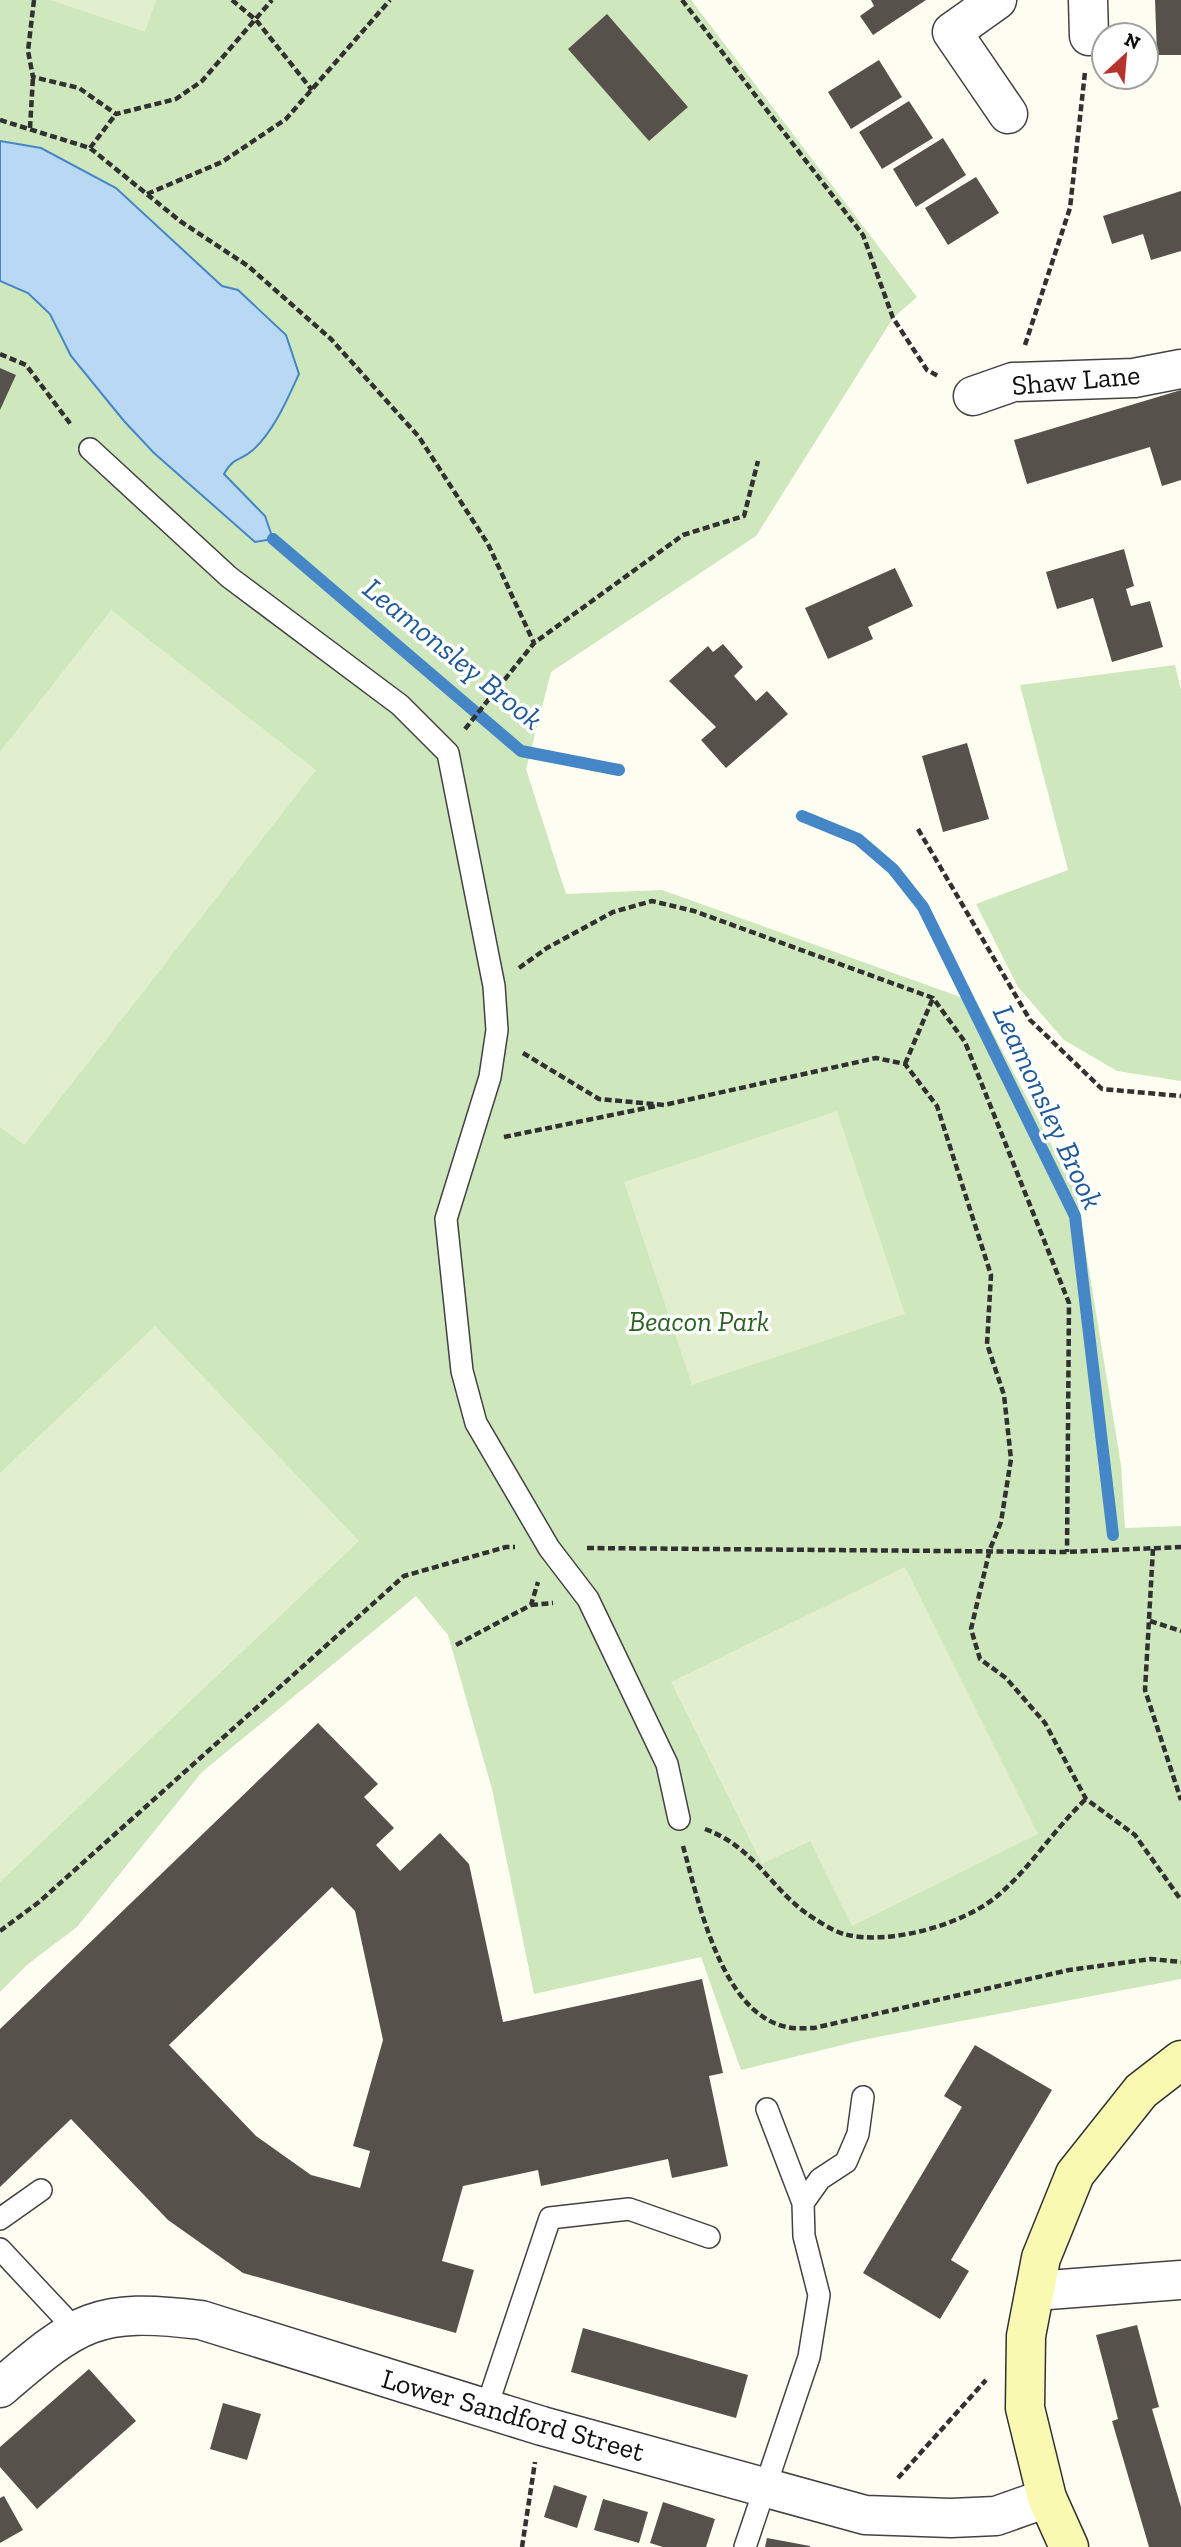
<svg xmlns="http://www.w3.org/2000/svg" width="1181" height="2547" viewBox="0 0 1181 2547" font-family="'Zilla Slab',serif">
	<rect width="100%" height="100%" fill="#fefdf2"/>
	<path fill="#cfe7bd" d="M0 0H691L917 297 893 318 756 536 551 672 526 769 566 894 662 890 977 1003 1076 1191 1121 1465 1125 1528 1181 1526V1979L867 2039 741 2070 701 1957 534 1994 492 1789 448 1635 416 1596 202 1772 77 1927 28 1964 0 1992Z
		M1175 665 1181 690V1081L1117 1071 1064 1040 1018 987 976 904 1068 870 1020 685Z"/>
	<path fill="#e1efce" d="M50 0H156L145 32Z
		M111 610 316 770 24 1145 0 1127V752Z
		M837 1111 905 1314 692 1385 624 1182Z
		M155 1326 359 1541 0 1882V1473Z
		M905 1567 1038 1834 852 1926 810 1841 762 1864 671 1682Z"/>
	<path fill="#b9d8f3" stroke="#4486c6" stroke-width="2" d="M0 141 41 148 116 188 222 286 238 290 286 335 299 374C287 400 274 431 253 450 241 461 234 456 224 474L265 516 273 539 255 542 154 453 124 421 71 356 50 314 28 293 0 281Z"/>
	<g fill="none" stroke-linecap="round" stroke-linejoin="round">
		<path stroke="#4486c6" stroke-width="12" d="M273 539 521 751 619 770
			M802 816 858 839 893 869 923 907 1075 1216 1113 1535"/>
	</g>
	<path fill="#57514c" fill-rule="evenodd" d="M871 0H926L873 35 860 16 874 6Z
		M1155 0H1181V55H1157Z
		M607 14 688 107 649 141 568 49Z
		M879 60 902 97 851 129 828 92Z
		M909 101 933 138 882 169 859 132Z
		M943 138 966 175 916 207 893 169Z
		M976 177 999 213 948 245 925 208Z
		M1181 191V251L1151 260 1143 234 1112 244 1103 216Z
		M0 368 16 375 0 410Z
		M1181 390V480L1162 486 1150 447 1027 484 1014 440Z
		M1124 549 1134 586 1126 589 1131 606 1150 601 1163 647 1112 662 1093 598 1057 609 1046 572Z
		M895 568 913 606 868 627 873 639 828 659 805 608Z
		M723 644 743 667 734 676 756 701 767 691 788 714 726 768 701 740 716 727 669 681 708 646 713 652Z
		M967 743 989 819 943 832 922 756Z
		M318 1723 378 1784 364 1797 394 1828 376 1845 400 1871 440 1833 469 1864 503 2022 702 1979 723 2073 709 2076 728 2166 672 2178 668 2159 541 2186 538 2170 463 2186 442 2261 474 2270 456 2333 243 2273 168 2220 71 2119 0 2187V2029ZM332 1887 355 1911 383 2040 353 2146 370 2151 360 2188 311 2175 256 2136 169 2045Z
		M975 2045 1052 2090 951 2260 969 2271 940 2319 863 2273 962 2107 944 2096Z
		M1137 2325 1159 2407 1152 2409 1181 2507V2547H1149L1112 2421 1118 2419 1096 2335Z
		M583 2328 748 2375 736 2418 571 2372Z
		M89 2369 136 2421 37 2509 0 2467V2447Z
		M223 2403 261 2414 247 2460 210 2449Z
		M554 2485 587 2496 577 2528 544 2517Z
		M4 2496 23 2530 0 2543V2498Z
		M603 2499 648 2512 639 2543 594 2530Z
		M663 2502 715 2519 706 2547H663L650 2543Z
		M767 2538 810 2546V2547H765Z"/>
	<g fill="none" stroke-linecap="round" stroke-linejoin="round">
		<g stroke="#424242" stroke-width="24">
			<path id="lane" d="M90 449 229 577 400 705 448 753 494 986 497 1030 490 1077 446 1219 462 1371 476 1423 549 1548 588 1599 667 1764 679 1819
				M767 2109 803 2203
				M0 2219 41 2190
				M0 2249 74 2328
				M486 2409 550 2218 629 2209 709 2237
				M745 2547 809 2357 819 2295 804 2236 803 2203 820 2179 846 2162 858 2134 863 2097"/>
		</g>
		<g stroke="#424242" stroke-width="41">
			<path id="street" d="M997 0 952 32 1008 114
				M1088 0 1089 36
				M973 396 1013 382 1134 378 1181 369
				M1035 2291 1181 2280
				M0 2388C78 2321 96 2307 201 2320L542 2426 865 2515 951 2518 996 2516 1047 2498"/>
		</g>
		<g stroke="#313131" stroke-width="41">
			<path id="secondary" d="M1069 2547 1047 2498 1025 2408 1026 2336 1041 2258 1075 2174 1141 2091 1181 2060"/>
		</g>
		<path stroke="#313131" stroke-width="4.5" stroke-dasharray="7 3.5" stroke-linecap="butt" d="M34 0 28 51 33 77 79 88 116 114 176 99 202 81 272 0
			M232 0 256 20 312 90
			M682 0 863 235 893 318 927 370 940 377
			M0 120 90 148 180 221 248 266 331 339 419 437 488 544 534 643
			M30 128 33 77
			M90 148 116 114
			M147 194 222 162 286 119 390 0
			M1025 345 1070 208 1085 72
			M0 354 26 365 72 426
			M465 729 534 643 683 535 744 516 758 461
			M918 829 1030 1020 1102 1089 1181 1096
			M519 968 547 948 613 912 652 901 694 911 933 998 965 1042 1069 1303 1067 1552
			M523 1053 599 1099 664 1105 876 1058 905 1064 937 1106 991 1275 987 1344 1004 1395 1011 1459 1001 1522 990 1549 971 1629 980 1659 1006 1678 1045 1723 1086 1799 1135 1835 1181 1900
			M905 1064 933 998
			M504 1137 656 1106
			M587 1548 1067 1552 1181 1547
			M1153 1549 1145 1690 1181 1800
			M531 1605 553 1603
			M1150 1621 1181 1631
			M456 1645 531 1605 538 1582
			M705 1829C755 1848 768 1885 806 1913 816 1920 833 1931 844 1934 887 1946 962 1925 996 1897 1029 1870 1054 1829 1086 1799
			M683 1846C698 1899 721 2014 787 2027 795 2029 805 2028 814 2028L1069 1970 1151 1959 1181 1962
			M0 1931 39 1902 404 1576 506 1547H515
			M898 2478 986 2380
			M522 2547 535 2462"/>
		<use href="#lane" stroke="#fff" stroke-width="21"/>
		<use href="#street" stroke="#fff" stroke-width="38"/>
		<use href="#secondary" stroke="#faf9b1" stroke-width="38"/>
	</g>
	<g text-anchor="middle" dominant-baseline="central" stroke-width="7" stroke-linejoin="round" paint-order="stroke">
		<g font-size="28" fill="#0f0f0f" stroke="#fff">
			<text transform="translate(1076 380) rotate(-5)">Shaw Lane</text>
			<text transform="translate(513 2415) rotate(16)">Lower Sandford Street</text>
		</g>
		<g font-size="28" font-style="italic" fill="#2a6322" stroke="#fff">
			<text x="699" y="1321">Beacon Park</text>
		</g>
		<g font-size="30" font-style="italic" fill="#1f599a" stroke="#fff">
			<text transform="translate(453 654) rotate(39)">Leamonsley Brook</text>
			<text transform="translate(1048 1107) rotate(65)">Leamonsley Brook</text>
		</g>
	</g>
	<g transform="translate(1125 56) rotate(26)"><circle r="33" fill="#ffffff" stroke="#9f9f9f" stroke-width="2"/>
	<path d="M0-5L12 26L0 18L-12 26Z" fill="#b7342e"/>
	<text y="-10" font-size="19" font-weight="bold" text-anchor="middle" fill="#0f0f0f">N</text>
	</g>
</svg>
